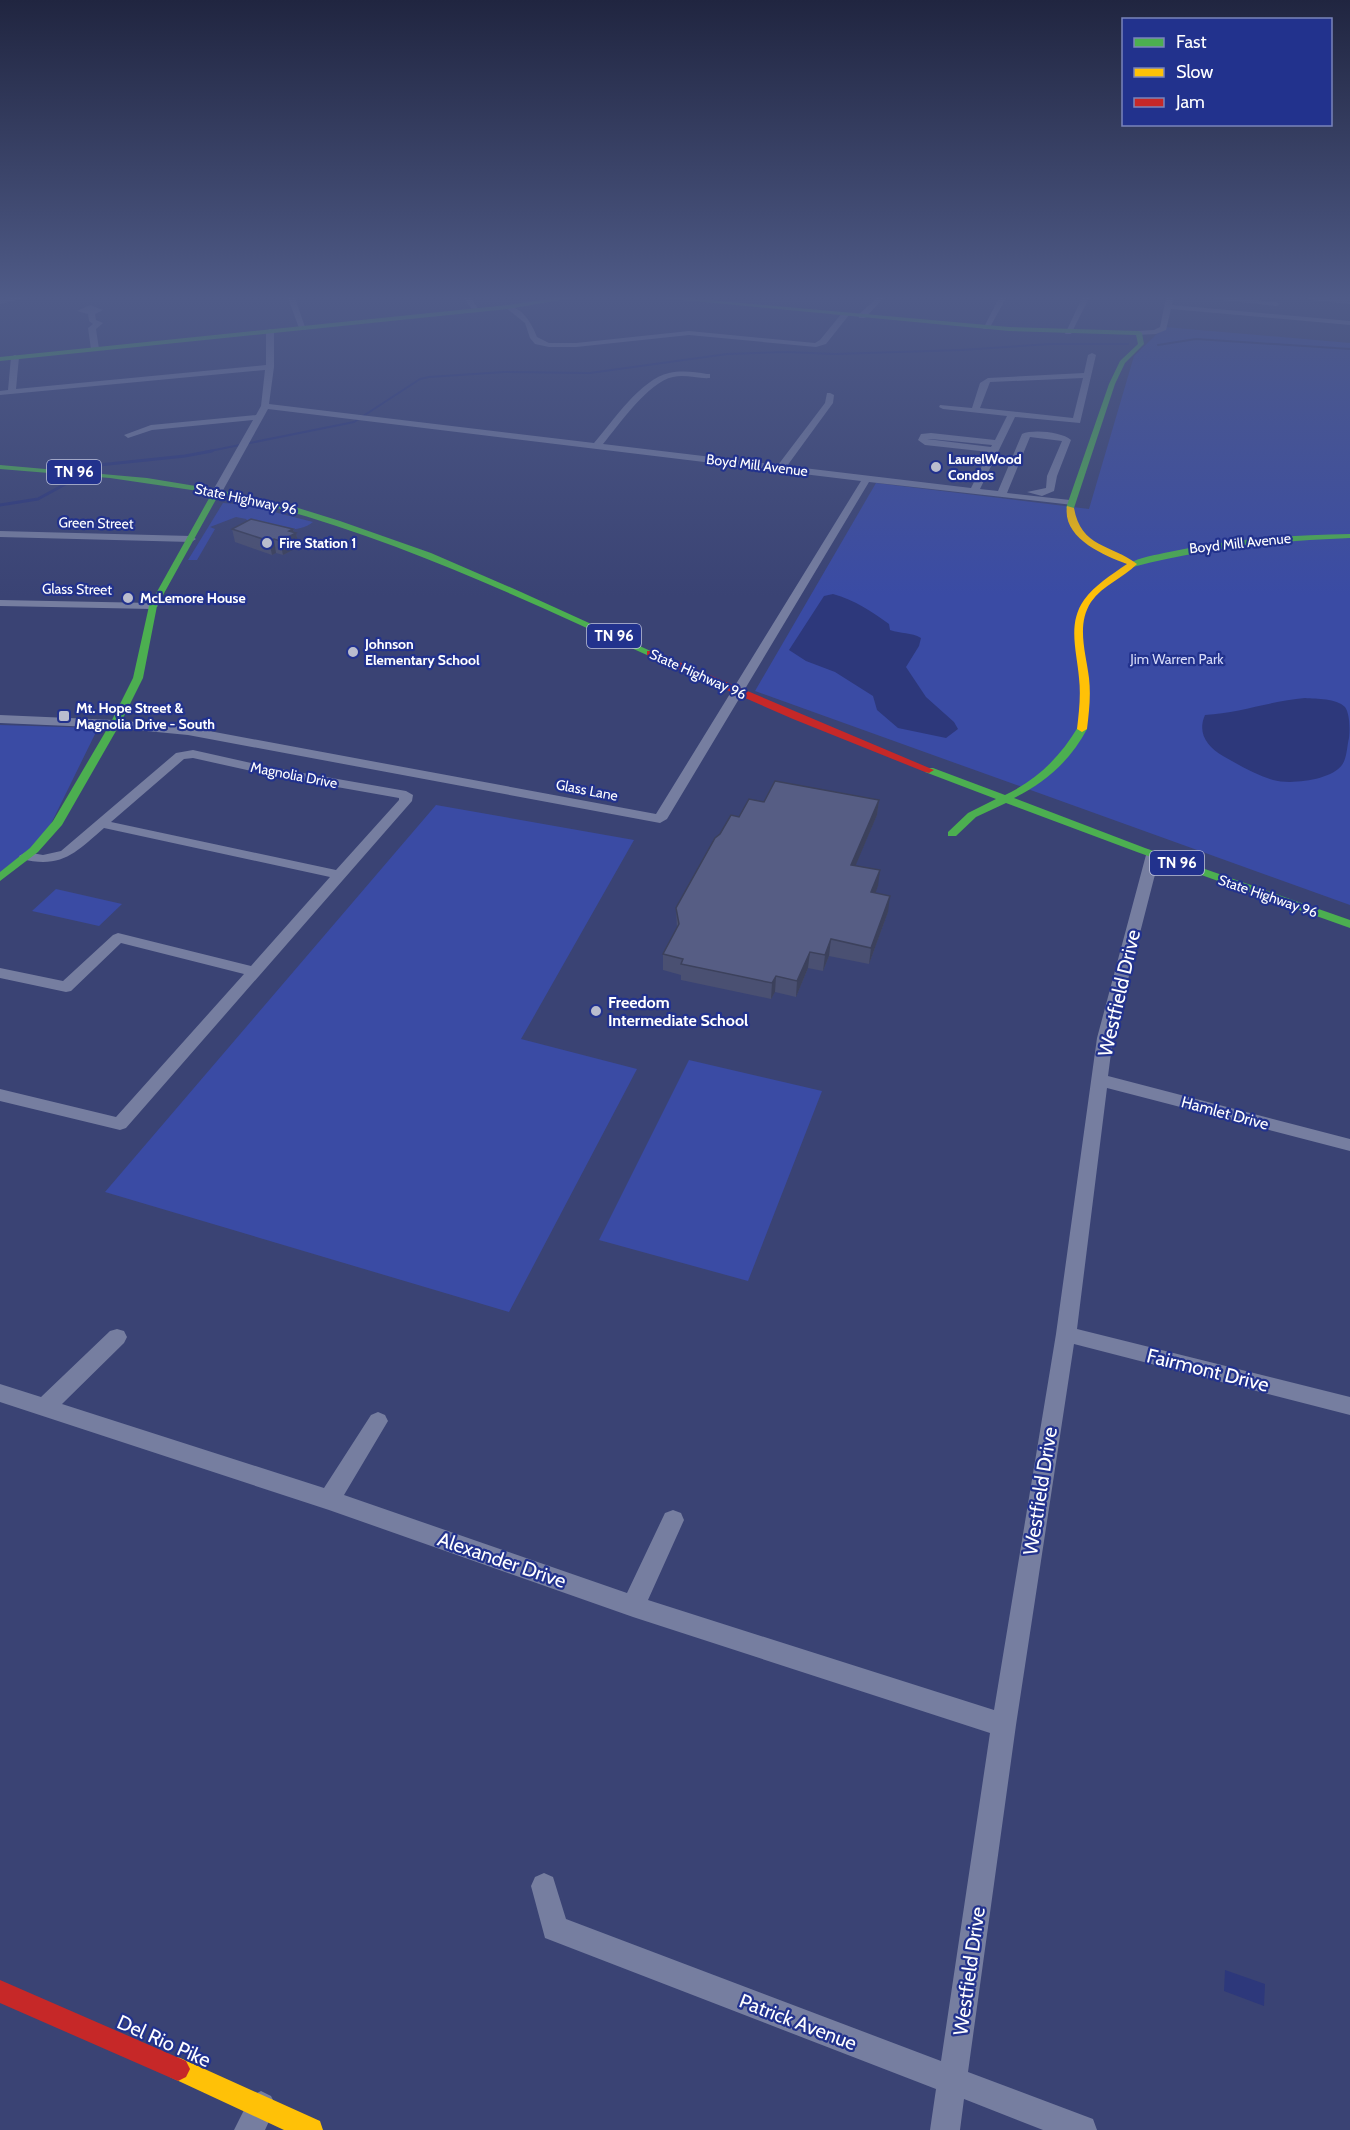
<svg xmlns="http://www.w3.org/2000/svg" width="1350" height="2130" viewBox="0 0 1350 2130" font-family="Cabin,sans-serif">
	<rect width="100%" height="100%" fill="#3a4374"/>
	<path fill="#3a4ba4" d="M1164 327 1350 343V905L755 691 876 483 1089 509 1134 356Z
		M223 503 247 505 313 522C297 535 271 528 252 526L246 519 236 517 210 527 215 529 197 560H188Z
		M0 725 98 728 44 838 0 874Z
		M436 805 634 840 521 1039 637 1069 509 1312 105 1192Z
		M56 889 122 904 99 926 32 911Z
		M689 1060 822 1091 748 1281 599 1240Z"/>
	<path fill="#2d387b" d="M833 594C855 600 871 611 889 624L890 630C901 634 911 632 921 638L919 646 906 667 926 697 954 722 958 729 946 738 898 728 877 710 873 696 835 672 806 661 789 650 824 596Z
		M1305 698C1317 699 1336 698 1345 707 1350 714 1350 730 1349 738 1347 746 1347 758 1342 765 1331 780 1291 785 1273 780 1256 775 1239 765 1223 756 1207 747 1197 733 1205 715 1239 713 1271 701 1305 698Z
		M1225 1970 1265 1984 1264 2006 1224 1991Z"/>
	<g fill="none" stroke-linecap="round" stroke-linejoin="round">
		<path stroke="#2d387b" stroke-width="2" d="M1158 345 1196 339 1350 349
			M205 452 354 422 420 379 429 377 504 372 590 373 727 354 786 352 835 354 961 350 1050 344H1128"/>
		<path stroke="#2d387b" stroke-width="3" d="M99 465 185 456 212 451
			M0 505 38 499 69 482"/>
		<path fill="#767ea0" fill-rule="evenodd" d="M9 298H24L0 304V300Z
			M288 298H295L306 330 299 328Z
			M464 298H471L480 312H474Z
			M877 298H884L865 318H859V314Z
			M999 298H1006L989 329H983Z
			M1082 298H1089L1071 334H1065Z
			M1166 298H1173L1172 305 1350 321V325L1171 309 1166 330 1156 334 1136 335V331L1154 330 1160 327Z
			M1232 298 1276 302 1280 304 1276 306 1213 299Z
			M1308 298 1350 300V304L1311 300Z
			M90 305 103 310 95 314 96 320 103 323 96 329 99 349 95 351 91 349 88 328 93 324 89 321 88 314 77 311Z
			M506 306C522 306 532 324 537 337L549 343H576L689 331 815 343 820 340 842 313 849 315 826 344 816 347 689 335 576 347H549L535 344 530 338 525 323 506 308Z
			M270 329 274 331V367L269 404 594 443C613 421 641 379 669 373 682 370 695 372 707 374H710V378C698 379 685 374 673 377 648 382 619 425 603 444L778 465 825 403 827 393H830L834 395 833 403 787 466 971 488 989 452 925 445 918 440 921 434 931 433 995 440 1007 416 943 409 939 407 940 405 972 408 980 383 988 378 1084 373 1088 355 1092 353 1096 355 1080 423 1015 417 980 489 998 491 1022 434C1033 429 1062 432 1071 440L1057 476 1054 491 1042 496 1027 492 1046 488 1047 476 1062 441 1030 437 1007 493 1070 500 1073 501V505L869 482 667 819 660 823 188 735 115 728 0 723V715L115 720 188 727 656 814 861 481 268 409 222 492 217 495 212 492 253 420 152 430 128 438 124 435 151 425 256 415 261 406 265 370 0 395V391L8 390 11 357 15 355 19 357 16 389 266 365V331ZM1083 378 1073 418 980 408 990 382ZM927 439H931L992 445 991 447Z
			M0 531 191 536 196 539 191 542 0 537Z
			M0 600 153 603 158 606 153 609 0 606Z
			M193 750 269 767 406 791 413 795 412 801 126 1128 120 1130 0 1101V1089L116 1117 244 974 121 943 71 991 66 992 0 978V968L63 981 113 935 118 933 251 966 330 877 104 828C75 853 62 869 21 859L19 856 26 852 43 855 61 851 176 753ZM193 758 269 775 399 798V800L336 870 111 822 184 759Z
			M1153 851 1160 855 1113 1038 1108 1076 1350 1139V1151L1107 1088 1077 1329 1350 1397V1415L1074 1344 1016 1725 968 2072 1093 2119 1097 2130H1043L964 2099 960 2130H930L936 2089 545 1938 531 1886 535 1877 544 1873 553 1877 566 1919 941 2061 990 1733 633 1617 329 1510 0 1402V1384L41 1397 110 1331 117 1329 124 1331 127 1337 124 1343 62 1404 324 1488 371 1415 378 1412 385 1415 388 1421 344 1495 627 1593 665 1513 673 1510 681 1513 684 1520 648 1600 994 1710 1056 1334 1097 1038 1146 855Z
			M261 2091 271 2096 276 2106 265 2130H234L251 2096Z"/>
		<path fill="#4caf50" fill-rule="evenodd" d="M556 298H572L508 309 0 361V357L508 305Z
			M662 298H686L1009 327 1139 331 1142 333 1144 344 1125 363 1115 384 1074 508 1070 510 1066 508 1109 384 1120 361 1138 344 1136 335 1009 331Z
			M0 465 147 478 220 490 295 507 340 521 431 553 521 592 655 653 647 655C507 592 370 526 219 494L157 606 143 678 120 724 62 825 38 852 0 881V872L30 848 53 821 110 724 133 678 149 606 212 493 110 478 0 469Z
			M1350 534V538C1276 541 1205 548 1133 567L1129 564C1139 557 1156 555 1169 552 1228 539 1289 535 1350 534Z
			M1082 726 1087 729C1071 760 1045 783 1014 798L1145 848 1350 920V928L1137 852 1006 803 976 817 956 836H948V832L968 813 996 799 925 772V768H933L1005 795C1037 780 1060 757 1078 727Z"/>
		<path fill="#ffc107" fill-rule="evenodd" d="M1067 506 1074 508C1081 548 1111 544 1137 564 1123 578 1103 585 1091 602 1076 625 1086 653 1089 678 1091 696 1089 712 1087 729L1082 732 1077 729C1079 712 1081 695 1079 678 1077 652 1067 624 1084 600 1095 585 1111 575 1127 564 1103 555 1062 538 1067 506Z
			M178 2057 320 2121 323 2130H284L170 2077 166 2069 170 2061Z"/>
		<path fill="#c62828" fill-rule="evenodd" d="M647 651H653L934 770 929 773 925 772 793 719 647 655Z
			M0 1980 186 2061 190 2069 186 2077 178 2081 0 2003Z"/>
	</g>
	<path fill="#4a5072" d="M232 529H293L294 532 296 533 299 547 283 555 276 553 272 555 235 542Z
		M879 800 877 815 855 866 878 886 875 893 888 912 869 964 829 956 823 971 808 968 796 997 775 992 771 999 681 980V975L663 970V954L677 928 676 908 720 834 739 817 764 802Z"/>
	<path fill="#3c415c" d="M293 529 294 534 296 533 299 547 283 555 280 541 289 531Z
		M274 539 276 553 272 555 269 541Z
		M879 800 877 815 849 881 851 865Z
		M880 870 878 886 870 908 871 892Z
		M890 896 888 912 869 964 871 948Z
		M831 939 829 956 823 971 825 955Z
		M810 952 808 968 796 997 797 981Z
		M776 976 775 992 771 999 772 983Z"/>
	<path fill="#565d84" stroke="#3c415c" stroke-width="1.5" d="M251 519 293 529 289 531 296 533 280 541 274 539 269 541 232 529Z
		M775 781 879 800 851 865 880 870 871 892 890 896 871 948 831 939 825 955 810 952 797 981 776 976 772 983 681 964 683 959 663 954 679 924 676 908 715 838 720 834 731 815 739 817 749 799 764 802Z"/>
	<linearGradient id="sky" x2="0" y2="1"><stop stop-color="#202540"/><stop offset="0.5" stop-color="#4f5b88"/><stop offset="1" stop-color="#4f5b88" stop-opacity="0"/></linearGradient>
	<rect width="1350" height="596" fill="url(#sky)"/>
	<g fill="#babdce" stroke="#22328d" stroke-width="2">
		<circle cx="936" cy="467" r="6"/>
		<circle cx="267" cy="543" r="6"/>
		<circle cx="128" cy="598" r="6"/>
		<circle cx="353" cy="652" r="6"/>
		<rect x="58" y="710" width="12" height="12" rx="3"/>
		<circle cx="596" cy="1011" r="6"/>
	</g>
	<g text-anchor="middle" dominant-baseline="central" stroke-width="4.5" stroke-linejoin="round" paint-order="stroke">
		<g font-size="14" font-weight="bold" fill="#fff" stroke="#22328d" text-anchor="start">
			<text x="948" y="459">LaurelWood<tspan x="948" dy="16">Condos</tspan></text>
			<text x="279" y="543">Fire Station 1</text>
			<text x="140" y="598">McLemore House</text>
			<text x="365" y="644">Johnson<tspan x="365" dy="16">Elementary School</tspan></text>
			<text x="76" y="708">Mt. Hope Street &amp;<tspan x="76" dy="16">Magnolia Drive - South</tspan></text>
		</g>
		<g font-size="14" fill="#fff" stroke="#22328d">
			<text transform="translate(757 465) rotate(7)">Boyd Mill Avenue</text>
			<text transform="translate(246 499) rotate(12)">State Highway 96</text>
			<text transform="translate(96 523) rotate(1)">Green Street</text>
			<text transform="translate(1240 543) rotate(-6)">Boyd Mill Avenue</text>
			<text transform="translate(77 589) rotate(1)">Glass Street</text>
			<text transform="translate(698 674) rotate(24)">State Highway 96</text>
			<text transform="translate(294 775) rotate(11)">Magnolia Drive</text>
			<text transform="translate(587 790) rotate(11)">Glass Lane</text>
			<text transform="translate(1268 896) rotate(19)">State Highway 96</text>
		</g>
		<g font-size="14" fill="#d6dbf8" stroke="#22328d">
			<text x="1177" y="659">Jim Warren Park</text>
		</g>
		<g fill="#22328d" stroke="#bdc2dd" stroke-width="1.5">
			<rect x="47" y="460" width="54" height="24" rx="4.5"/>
			<rect x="587" y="624" width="54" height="24" rx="4.5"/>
			<rect x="1150" y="851" width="54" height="24" rx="4.5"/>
		</g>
		<g font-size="15" font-weight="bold" fill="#fff">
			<text x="74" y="472">TN 96</text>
			<text x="614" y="636">TN 96</text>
			<text x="1177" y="863">TN 96</text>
		</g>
		<g font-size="16" font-weight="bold" fill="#fff" stroke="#22328d" text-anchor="start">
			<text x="608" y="1002">Freedom<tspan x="608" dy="18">Intermediate School</tspan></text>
		</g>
		<g font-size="16" fill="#fff" stroke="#22328d">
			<text transform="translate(1225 1113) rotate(15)">Hamlet Drive</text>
		</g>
		<g font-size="20" fill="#fff" stroke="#22328d">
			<text transform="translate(1119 993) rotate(-77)">Westfield Drive</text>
			<text transform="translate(1208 1370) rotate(14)">Fairmont Drive</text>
			<text transform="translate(1040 1491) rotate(-81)">Westfield Drive</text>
			<text transform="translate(502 1560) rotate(19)">Alexander Drive</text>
			<text transform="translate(969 1971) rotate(-82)">Westfield Drive</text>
			<text transform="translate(798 2022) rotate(21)">Patrick Avenue</text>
			<text transform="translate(164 2041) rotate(24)">Del Rio Pike</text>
		</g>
	</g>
	<rect x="1122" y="18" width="210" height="108" fill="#22328d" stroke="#7a84bb" stroke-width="1.5"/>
	<rect x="1134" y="38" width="30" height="9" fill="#4caf50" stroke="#7a84bb" stroke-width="1.5"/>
	<text x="1176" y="48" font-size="18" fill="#ffffff">Fast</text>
	<rect x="1134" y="68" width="30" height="9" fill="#ffc107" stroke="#7a84bb" stroke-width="1.5"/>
	<text x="1176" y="78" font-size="18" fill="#ffffff">Slow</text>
	<rect x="1134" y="98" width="30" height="9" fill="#c62828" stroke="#7a84bb" stroke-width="1.5"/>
	<text x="1176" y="108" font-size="18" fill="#ffffff">Jam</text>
</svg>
